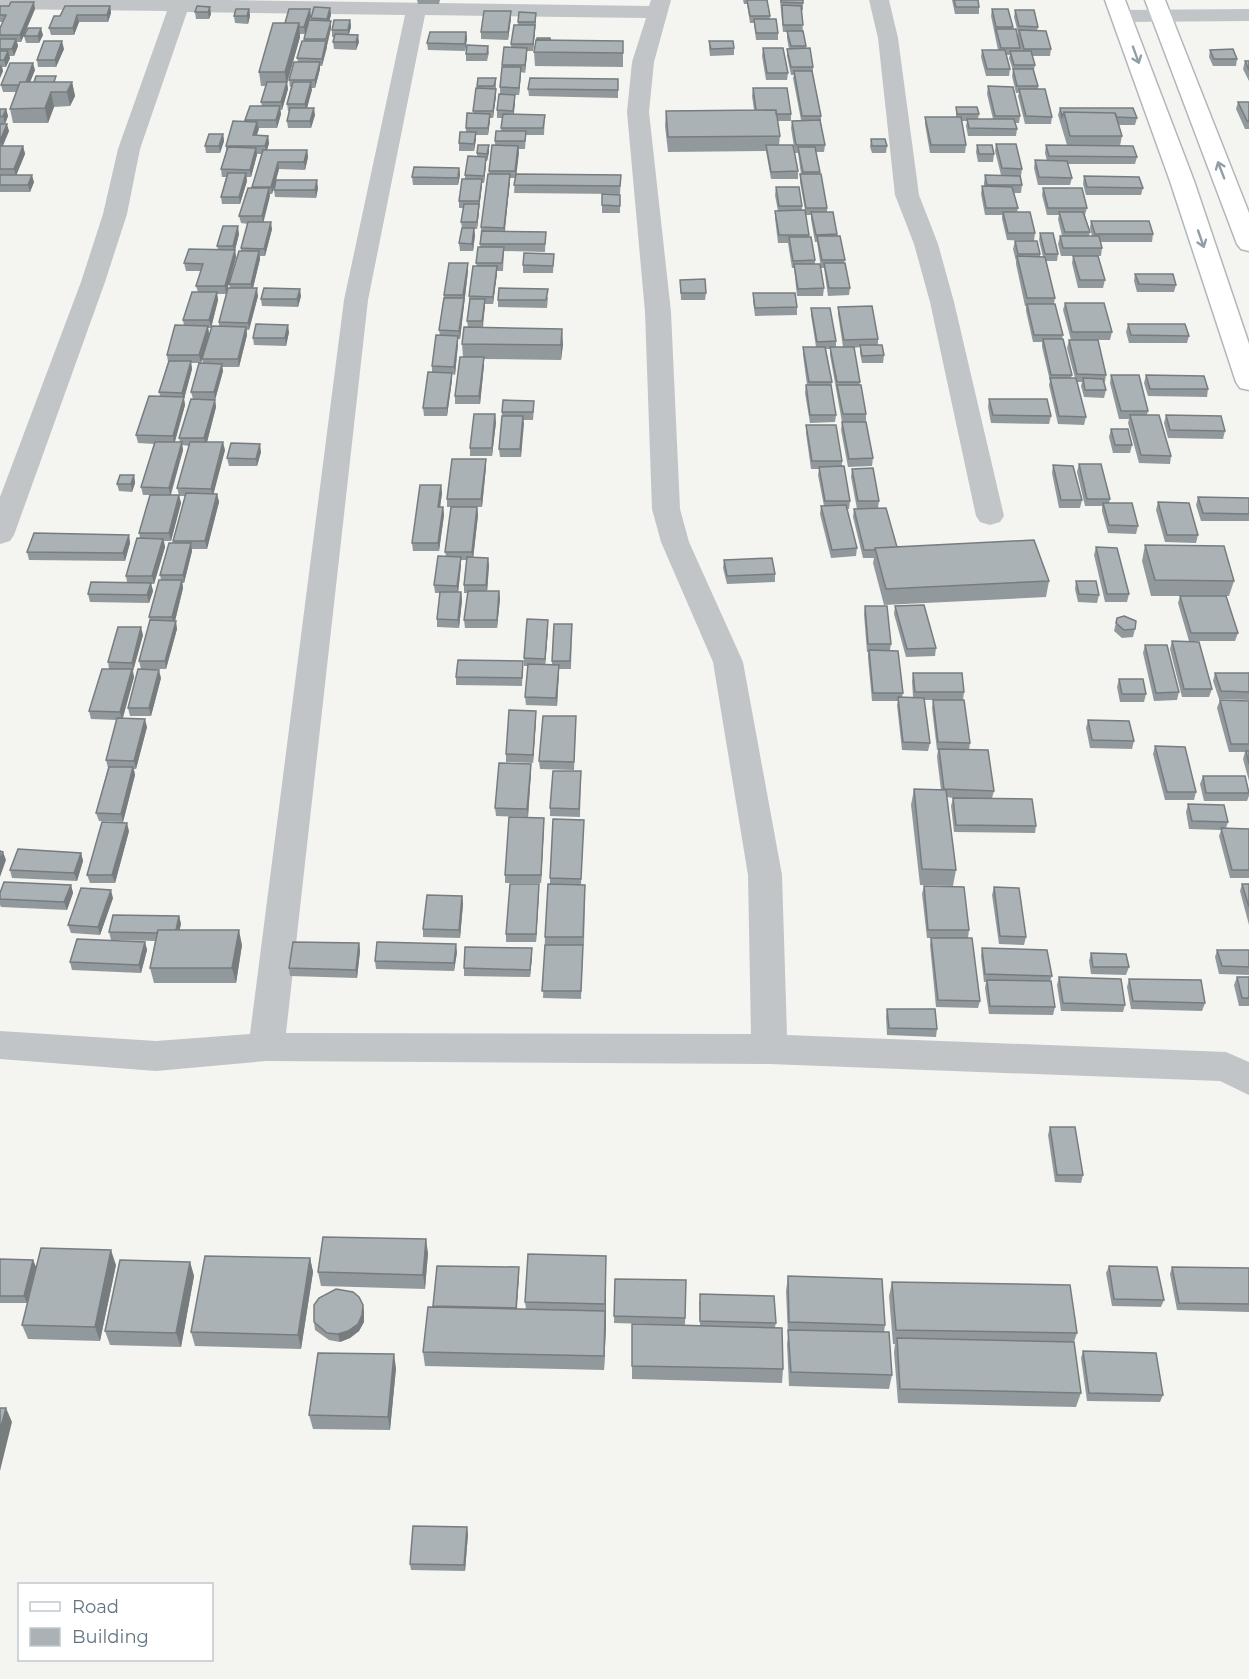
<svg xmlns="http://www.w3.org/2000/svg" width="1249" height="1679" viewBox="0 0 1249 1679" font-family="Montserrat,sans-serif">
	<rect width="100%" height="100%" fill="#f4f4f0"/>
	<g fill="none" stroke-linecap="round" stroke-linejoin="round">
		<g stroke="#b1b7bb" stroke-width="3">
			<path id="secondary" d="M1105 0H1125L1194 181 1249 344V390L1240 388 1236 382 1170 181Z
				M1145 0H1165L1249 213V251L1241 249 1237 244Z"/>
		</g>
		<path fill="#c1c5c8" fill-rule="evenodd" d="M0 0H227L649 6 651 0H671L654 62 649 112 671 312 680 509 689 542 743 662 782 875 787 1035 1226 1052 1249 1062V1095L1220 1081 769 1064 266 1061 156 1071 0 1059V1031L156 1041 250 1034 344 300 405 15 187 12 140 149 127 214 105 282 14 535 10 541 0 544V497L81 282 103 214 118 149 167 11 0 9ZM425 15 646 18 632 62 627 112 645 312 652 509 661 542 713 662 748 875 751 1034 286 1033 368 300Z
			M869 0H889L898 38 919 195 938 244 954 302 1004 516 1000 522 990 525 980 522 976 516 930 302 914 244 895 195 878 38Z
			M1249 9V21L1122 22 1115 20 1112 16 1115 12 1122 10Z"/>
		<use href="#secondary" fill="#fff" fill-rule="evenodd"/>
	</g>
	<path fill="#92999d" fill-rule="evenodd" d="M417 0H440L439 4H418Z
		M743 0H767L770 19 778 33V40H756L754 23H750L747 4H744Z
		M780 0H803V10H801L803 31 806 48 813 67V74L821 116V124L825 145 824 152H816L827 208V212L837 234 845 260 844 263 850 288 849 295 828 296 824 268H821L817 242H815L811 219V215H806L809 237 815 260V264L824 288 823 296H797L794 268H792L788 243H778L775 218V211H778L775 195 776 187 802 206V210H805L800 182V174H801L798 153H795L791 128 792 121 801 120 793 78 794 75H791L787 56V49H789L787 38V32H783Z
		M952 0H978L979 7V14H955Z
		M0 6 35 9 21 42H17L18 46 14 56H9L10 58 6 67H2L3 71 0 78V28L3 22H0Z
		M110 6 111 13 108 22H79L74 35H51L49 28 60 16Z
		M197 6 211 14 209 19H196L195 12Z
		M330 8 331 15 329 21H331V28L327 46V48L322 66H320V69L315 88H311L307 108 315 115 311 128H288L287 121 289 111H288L287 104 291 87H290L289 80 298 62 297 58 304 41 305 34H300V37L287 83 288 89 282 110H280L281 114 277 128H258L257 135 268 136 269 143 267 150H307L308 157 305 170 279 169 276 180 318 188 316 198 275 197 274 190V186L272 194H270L263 222 272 229 265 256H260V259L253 288 258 296 249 330H247V335L239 367H222L223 371 215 400 216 407 207 442 225 450 213 494H217L219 502 207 549H192V551L184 583H182L183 588 175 621 177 629 166 669H141L139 661 150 621 149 617 161 580 160 575 174 543 173 541 185 496H179L181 503 171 541H164L165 547 154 584H151L153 591 149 603 90 602 88 594 127 582 126 576 140 538 139 533 150 495H143L141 487 154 444 138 443 136 435 160 396 159 392 168 362 167 355 184 326 183 320 198 292 196 286 201 271H186L184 263 218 249 217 246 239 234 235 250 236 257 226 294H217L218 300 211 328H208L209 334 201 363H191L192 369 184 399 185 405 175 442H180L179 438 193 399 191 392 203 363 202 359 219 327V322L230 288 229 284 241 251V248L248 224 241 223 239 216 253 188 262 154H257L251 177H246L247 181 240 204H222L221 197 226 177H222L221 169 226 151V146L246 122 245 120 262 106 261 102 266 86H261L259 72 285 23 311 16 309 20H311V18ZM182 445 189 446 177 488 179 495H171L183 450Z
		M249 9 250 16 248 24 235 23 234 16Z
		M992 9 1013 27 1012 29 1018 37V33L1014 17 1015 10 1038 27 1037 31 1051 49 1050 56H1032L1035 65 1034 70 1038 86V89L1052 117 1051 124H1025L1018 96 1019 93H1016L1012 76 1013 70 1009 58 1010 55H1006L1010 69 1009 76H986L981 57 982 50H998L991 16Z
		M511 18 508 40 481 39V32Z
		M350 20 351 27 349 34 359 42 356 50 334 49 333 42 334 37H332V30Z
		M536 20 533 51H527L525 73 521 72 519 95H515V102L514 114 545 115 544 135H526L525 149H519L516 174 621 175 620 194 514 193 515 178H510L505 231 546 232 545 252 504 251 503 271H497L493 304H485L483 328 563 344 561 360 484 359V365L480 404H455V396L463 357 462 344 468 327 467 321 469 304V296L477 266 476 263 480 247 481 227 489 171 495 145V141L501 131 502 118H497V110L500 94V87L504 47H511V44L518 25V22Z
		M466 32 467 39 465 51 428 50 427 43Z
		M43 35 39 43H26L24 36Z
		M537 40 623 41V67L535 66 534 52Z
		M709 41 734 48V55L710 56 709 48Z
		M488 46 489 53 487 61H466V54Z
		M763 48 788 73 787 80H766L762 56Z
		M64 49 56 67H38L37 60Z
		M1210 50 1237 59 1236 66H1213L1209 57Z
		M1245 61H1249V81L1243 69Z
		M35 70 30 82H72L75 96 70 106 54 107 48 123H13L10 109 16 92H3L1 85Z
		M496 78V96L493 118H490L488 135H476L474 151H459V143L466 132V128L473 114 477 86Z
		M618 79V98L529 96 528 89Z
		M988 86 1020 116 1019 123H1015L1017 129 1016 136H968L966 126 967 121H961L966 145 965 153H930L925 124V117H956V107L979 114 978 119H993L987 94Z
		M753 88 791 114V121H777L780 136 779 145 798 171V179H771L766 151 668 152 665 126 666 111 754 110 752 96Z
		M1238 102H1249V129H1245L1236 109Z
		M1060 108 1137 118 1135 125H1119L1122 136 1120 146 1137 157 1135 164H1068L1072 178 1070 185H1038L1034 168 1035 160 1047 161 1045 153 1046 145H1067L1058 115Z
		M0 109H6L8 116 5 124 9 131 3 146H23L25 154 16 175 34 182 30 192H0Z
		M223 134 224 141 220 153H206L205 146Z
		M871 139 887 146 886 153H872L870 147Z
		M996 144 1022 169 1021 176 1022 185 1021 193H1014L1018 208 1017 212 1035 233 1034 241 1007 240 1002 219V215H985L981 194 982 186H984V183L985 175H1001L995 151Z
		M977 145 994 154 993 162H978L976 152Z
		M489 152 487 161H486L484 183H482L477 229H474L475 235 473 251H460L459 243 462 228 461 222 463 208H459V201L465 179V175L477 157V153Z
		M459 168 460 175 458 185H413L412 177Z
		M1084 176 1143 188 1141 195H1086L1083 184Z
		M1043 188 1087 208 1085 215 1090 232 1089 236H1092L1090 228 1091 221 1153 234 1152 242H1100L1102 248 1101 256H1088L1105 280 1103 288H1078L1072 263 1073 256H1061L1058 244 1060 236H1062L1058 219 1059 215H1047L1042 195Z
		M602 194 620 195V213H602Z
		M1040 233 1058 254 1057 261H1046L1055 298 1054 304 1063 335 1062 339 1072 375 1071 378H1075L1067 348 1069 340 1106 375 1105 382H1104L1106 390 1104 398 1084 397 1081 386 1082 382H1077L1086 417 1084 425 1058 424 1049 385 1050 381 1042 347V342H1033L1026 311V306H1025L1016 264V261L1013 249 1015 241 1040 254V257H1043L1039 240Z
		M554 254 553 273H523V265Z
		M468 271 460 339H458V344L455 375 452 374V380L447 416H424L423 408 432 372V366L440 336 439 330 444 295Z
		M1135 274 1176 285 1174 292H1137L1134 281Z
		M680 280 706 293 705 300H681Z
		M753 293 797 307V315L755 316 753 301Z
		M301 296 298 307 262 306 261 299Z
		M548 297 547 308 498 307V300Z
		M1065 303 1112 332 1110 340H1071L1063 310Z
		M838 307 878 339V345L884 355 883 363H862L860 353V347L854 348 860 385 866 414V422L873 458 872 466 848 467 841 430 842 422 830 355V349H826L832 382 831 388 836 415 835 422 810 423 805 393 806 385H807L803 355V347H816L811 315V308L836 341V347H843L838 314Z
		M1128 324 1189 336 1187 343H1129L1126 332Z
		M289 332 286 346 254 345 253 338Z
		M1111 375 1148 411 1147 415 1171 456 1170 464 1139 463 1128 423 1129 419H1119L1110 383Z
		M1146 375 1208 389 1207 397 1148 396 1144 383Z
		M989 399 1051 416 1049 424 991 423 988 407Z
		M534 408 533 420H523L521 457H500L499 449 502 418V412Z
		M1166 415 1225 431 1223 439 1168 438 1164 423Z
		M496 422 492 456H470V448Z
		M806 425 842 461V466L850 501 849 509H847L857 548 856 556 831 558 820 514 821 506H824L818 475 819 469H811L806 433Z
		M1111 429 1132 445 1130 453H1113L1109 437Z
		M261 452 257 466H229L227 458Z
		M1079 464 1110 499 1109 503 1138 526 1136 534 1108 533 1102 511V506H1085L1077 472Z
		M1053 465 1082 500 1080 508H1059L1052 473Z
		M486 467 482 507H477L478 515 473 557 489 565 487 591H499L500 599 497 628H465L464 620 468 593H464V585L467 560H461V565L458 592H461L462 600 459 628 437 627V619L440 593H435L434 585 446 556 445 552 451 507H447V499Z
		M852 469 879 501 878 508 897 547 1049 581 1046 597 884 605 873 563 874 558H863L853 517 854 509H865H857L851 477Z
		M134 475 135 483 132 492 119 491 117 484Z
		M441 485 442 493 440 507H443L444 515 439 551H413L412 543Z
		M1198 497 1249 498V521H1201L1196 505Z
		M1158 502 1198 535 1196 543 1165 542 1156 510Z
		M129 535 130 543 125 561 29 560 27 552Z
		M1145 545 1234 581 1229 596H1226L1238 633 1235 641H1189L1178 603 1180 596H1151L1142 561Z
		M1096 547 1129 594 1127 602H1105L1094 555Z
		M724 560 775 574V582L727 584 723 568Z
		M1076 581 1099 595 1097 603 1078 602 1075 589Z
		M865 606 891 644 890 650 903 693 902 697H913L912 681 913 673 964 692 963 700 970 743 969 750 994 791 992 798 1036 826 1035 833 954 832 951 806 953 798 947 797 956 870 953 886 920 885 911 805 914 789 941 790 937 757 938 750H937L932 708 933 700H924L930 743 928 751 902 750 897 705 898 701H872L868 658V652H867L864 614Z
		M895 606 936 648 935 656 906 657 894 614Z
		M1117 618 1135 629 1133 637 1122 638 1114 631Z
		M572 624 571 669H559L557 706 526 705 525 697 528 666H524V658L548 628 545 665H552V661Z
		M143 635 133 671 134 677 123 718 147 727 136 769H134L135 775 123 822 99 821 96 813 108 768 106 760 117 720 91 719 89 711 109 669 108 662Z
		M1172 641 1212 689 1209 697H1182L1170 649Z
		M1145 645 1179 692 1177 700 1154 701 1143 653Z
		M523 661 522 686 456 685V677Z
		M1215 673H1249V700L1219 699 1213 681Z
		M161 678 151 716H130L128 708Z
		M1119 679 1146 694 1144 702H1120L1117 687Z
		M1220 700 1249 701V781L1243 759 1245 752H1229L1217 708Z
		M536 711V719L533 763 506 762V754Z
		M1088 720 1134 741 1132 749 1090 748 1086 728Z
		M576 724 574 770 540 769 539 761Z
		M1155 746 1196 792 1194 800H1165L1153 754Z
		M531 764V772L528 817 496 816 495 808Z
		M581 771 580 817 550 816V808Z
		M1203 776 1249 791V796L1247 801H1204L1200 784Z
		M1188 804 1228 822 1226 828 1249 829V878H1230L1219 836 1221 830 1189 829 1186 812Z
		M584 820 581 885 585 893 584 945H550L583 953 581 999 543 998 545 937 550 884V878Z
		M544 826 541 883H505V875Z
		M129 831 115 883H90L87 875Z
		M81 853 83 861 77 881 12 878 10 870Z
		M539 884V892L536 942H506V934Z
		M1242 884H1249V925L1240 891Z
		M71 885 73 893 67 910 1 907 0 905V893Z
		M924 886 969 930 968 938 980 1001 978 1008 936 1007 930 945 931 938H927L922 894Z
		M994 887 1026 937 1024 945 999 944 992 895Z
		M462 896 463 904 460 938 423 937V929Z
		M113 898 100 935 71 933 68 925Z
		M179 916 181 924 179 930 242 945 236 983H154L150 968 155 941 111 940 109 932Z
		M145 942 147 950 141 973 72 970 70 962Z
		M359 943 360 951 357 978 290 976 289 968Z
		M532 948V956L530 977 464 976V968Z
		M982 948 1052 976 1050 981 1055 1007 1053 1015 989 1014 985 988 986 982H984L981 956Z
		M1217 950H1249V975L1219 974 1215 957Z
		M457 952 454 971 376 969 375 961Z
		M1091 953 1129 967 1126 975 1091 974 1089 961Z
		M1059 977 1125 1005 1123 1012 1061 1011 1057 985Z
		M1237 977H1249V1006H1239L1234 985Z
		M1129 979 1205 1003 1202 1011 1131 1009 1127 987Z
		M887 1009 937 1029 936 1037 887 1035 886 1017Z
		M1050 1127 1083 1175 1081 1183 1055 1182 1048 1135Z
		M428 1253 425 1289 321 1286 318 1272Z
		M606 1256V1325L604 1370 425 1366 423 1352 433 1306 519 1275 517 1309H526L525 1302Z
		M310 1258 313 1272 301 1349 195 1346 191 1332Z
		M0 1259 33 1260 36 1267 27 1303H0Z
		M190 1262 194 1276 181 1347 110 1345 105 1331Z
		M116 1265 100 1341 28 1339 22 1325Z
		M1109 1266 1164 1300 1161 1307 1112 1306 1106 1273Z
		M1172 1267 1249 1268V1312L1177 1310 1170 1274Z
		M788 1276 885 1325 884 1332 892 1375 889 1389 789 1386 787 1344 788 1336 786 1291Z
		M615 1279 686 1280 685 1325 614 1323Z
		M892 1282 1077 1333 1074 1342 1081 1393 1076 1407 898 1403 894 1352 895 1344H893L889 1296Z
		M699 1301 776 1323 775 1327 783 1369 782 1383 632 1379V1324L700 1325Z
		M363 1305 364 1312V1322L359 1331 350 1338 340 1342 329 1340 315 1330 314 1322Z
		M1083 1351 1163 1395 1160 1402 1087 1401 1081 1358Z
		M396 1368 390 1430 313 1429 309 1415Z
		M468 1534 465 1571 411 1570 410 1564Z"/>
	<path fill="#777d7f" d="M34 2 35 9 21 42 20 35Z
		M110 6 111 13 108 22 107 15Z
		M210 7 211 14 209 19 208 12Z
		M330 8 331 15 328 26 327 19Z
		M249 9 250 16 248 24 247 16Z
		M310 9 311 16 305 34 304 27Z
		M511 11V18L508 40V32Z
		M536 13 535 32 533 51V44Z
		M77 15 79 22 74 35 73 28Z
		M350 20 351 27 348 37V30Z
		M331 21V28L322 66V59Z
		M299 23 300 37 287 83 288 89 282 110 281 102 286 85 285 72Z
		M41 28 43 35 39 43 38 36Z
		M466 32 467 39 465 51V44Z
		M358 35 359 42 356 50V42Z
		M16 39 18 46 14 56 12 49Z
		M62 41 64 49 56 67 55 60Z
		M527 48V55L525 73V65Z
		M8 51 10 58 6 67 4 60Z
		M320 62V69L315 88V80Z
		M33 63 35 70 26 92 25 85Z
		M1 64 3 71 0 78V67Z
		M521 67V74L519 95V88Z
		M72 82 75 96 70 106 67 92Z
		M311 82 312 90 306 112 305 104Z
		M496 89V96L493 118V111Z
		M51 92 54 107 48 123 45 108Z
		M515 95V102L513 118V111Z
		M280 106 281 114 277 128 276 120Z
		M314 108 315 115 311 128 310 121Z
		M6 109 8 116 5 124 3 116Z
		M490 114V121L488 135V128Z
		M257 122 259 129 254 143 253 135Z
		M7 124 9 131 1 149 0 141Z
		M476 132V140L474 151V144Z
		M223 134 224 141 220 153 219 146Z
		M268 136 269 143 266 154 265 146Z
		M489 145V152L487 161V154Z
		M23 146 25 154 16 176 14 169Z
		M518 146 519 153 516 178 515 171Z
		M256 148 257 155 251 177 250 170Z
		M307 150 308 157 305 170 304 162Z
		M486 157V164L484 183V176Z
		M278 162 279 169 272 194 271 187Z
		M459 168 460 175 458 185V178Z
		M246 173 247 181 240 204 239 197Z
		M510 174V182L504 235V228Z
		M32 175 34 182 30 192 28 185Z
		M482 179V186L479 209V201Z
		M317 180 318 188 316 198 315 190Z
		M269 188 270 196 263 224 262 216Z
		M479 204V212L477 229V222Z
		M271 222 272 229 265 256 264 249Z
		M238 226 239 234 234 254 233 246Z
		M474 228 475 235 473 251 472 244Z
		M235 250 236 257 226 294 225 286Z
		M259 251 260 259 252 292 251 284Z
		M468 263V271L460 339 459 331 463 302V295Z
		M497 266V274L493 304V297Z
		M257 288 258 296 249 330 248 323Z
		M300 289 301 296 298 307 297 299Z
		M217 292 218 300 211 328 209 320Z
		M485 299V306L482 329V321Z
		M288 325 289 332 286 346 285 338Z
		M208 326 209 334 201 363 199 355Z
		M246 327 247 335 239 367 238 359Z
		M562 329 563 344 561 360V345Z
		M458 336V344L455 375 454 367Z
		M484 357V365L480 404 479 396Z
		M191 361 192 369 184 399 185 405 174 444 173 436 183 399 182 393Z
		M222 364 223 371 215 400 214 392Z
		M452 373V380L447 416V408Z
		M215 400 216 407 206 446 204 438Z
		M495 414 496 422 492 456V448Z
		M523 416 524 424 521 457 520 449Z
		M182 442 183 450 170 496 169 488Z
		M223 442 225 450 213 496 211 489Z
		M260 444 261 452 257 466 256 459Z
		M486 459V467L482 507 481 499Z
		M134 475 135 483 132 492 131 484Z
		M441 485 442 493 439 515 438 507Z
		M217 494 219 502 207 549 205 541Z
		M179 495 181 503 171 541 169 533Z
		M443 507 444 515 439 551 438 543Z
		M477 507 478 515 473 560 472 552Z
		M129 535 130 543 125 561 123 553Z
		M163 539 165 547 154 584 152 576Z
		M191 543 192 551 184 583 183 575Z
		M461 557V565L458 594 457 586Z
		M488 558 489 565 487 593 486 585Z
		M182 580 183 588 174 625 172 617Z
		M151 583 153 591 149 603 147 595Z
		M499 591 500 599 497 628V620Z
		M461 592 462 600 459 628 458 620Z
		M548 620V628L545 667V659Z
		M176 621 177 629 166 669 165 661Z
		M141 627 143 635 133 671 132 663Z
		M559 665V673L557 706 556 698Z
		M132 669 134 677 122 720 120 712Z
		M159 670 161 678 151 716 149 708Z
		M536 711V719L533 763V755Z
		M145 719 147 727 136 769 134 761Z
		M531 764V772L528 817 527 809Z
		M133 767 135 775 123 822 121 814Z
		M544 818V826L541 883V875Z
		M127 823 129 831 115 883 112 875Z
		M3 852 6 860 0 877V861Z
		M81 853 83 861 77 881 74 873Z
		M539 884V892L536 942V934Z
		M71 885 73 893 67 910 64 902Z
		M111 890 113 898 100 935 98 927Z
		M462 896 463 904 460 938 459 930Z
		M179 916 181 924 177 942 175 934Z
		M239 930 242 945 236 983 232 968Z
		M145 942 147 950 141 973 139 965Z
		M359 943 360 951 357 978 356 970Z
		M456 944 457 952 454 971V963Z
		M532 948V956L530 977V970Z
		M426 1239 428 1253 425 1289 423 1275Z
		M111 1250 116 1265 100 1341 95 1327Z
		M606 1256V1325L604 1370V1356Z
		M310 1258 313 1272 301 1349 298 1335Z
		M33 1260 36 1267 27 1303 24 1296Z
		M190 1262 194 1276 181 1347 176 1333Z
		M519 1267V1275L516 1315V1308Z
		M363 1305 364 1312V1322L359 1331 350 1338 340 1342 338 1334Z
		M394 1354 396 1368 390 1430 388 1417Z
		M6 1408 12 1422 0 1471V1430Z
		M467 1527 468 1534 465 1571 464 1565Z"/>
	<path fill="#aab2b6" stroke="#777d7f" stroke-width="1.5" d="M747 0H767L770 16H750Z
		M781 0H803V3L781 2Z
		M954 0H978L979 7H956Z
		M11 2H34L20 35H0V28L6 15H0V6H9Z
		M782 5 801 6 803 25H783Z
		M65 6H110L107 15H77L73 28H49L54 16H60Z
		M197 6 210 7 208 12H195Z
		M314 7 330 8 327 19 311 18Z
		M236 9H249L247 16H234Z
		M289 9H310L304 27H299V23H285Z
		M992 9H1008L1013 27H996Z
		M1015 10H1034L1038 27 1019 26Z
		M484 11H511L508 32H481Z
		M519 12 536 13 535 22H518Z
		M754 19H776L778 33H756Z
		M309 20 331 21 326 39H304Z
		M334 20H350L348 30H332Z
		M273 23H299L285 72H259Z
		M514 25H535L533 44H511Z
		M28 28H41L38 36H24Z
		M996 29H1016L1020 48H1001Z
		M1019 30 1046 31 1051 49H1024Z
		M787 31H803L806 46H791Z
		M430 32H466L465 44 427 43Z
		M335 34 358 35 356 42H333Z
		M537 38H550V40H537Z
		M0 39H16L12 49H0Z
		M536 40 623 41V53L534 52Z
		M44 41H62L55 60H37Z
		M302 41H326L322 59 297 58Z
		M709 41H733L734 48 711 49Z
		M467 45 488 46 487 54H466Z
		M504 47 527 48 525 65H502Z
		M763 48H783L788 73H767Z
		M810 48 813 67H791L787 49Z
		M1233 49 1237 59H1214L1210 50Z
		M982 50H1005L1010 69H987Z
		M0 51H8L4 60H0Z
		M1010 51H1031L1035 65H1014Z
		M1245 61H1249V70Z
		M294 62H320L315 80H289Z
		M10 63H33L26 82H20L19 85H1Z
		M502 67H521L519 88 500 87Z
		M1013 69H1033L1038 86H1017Z
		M794 71H812L821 116H802Z
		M36 76H56L54 82H34Z
		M478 78H496L494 86H477Z
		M530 78 618 79V90L528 89Z
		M20 82H72L67 92H51L45 108 10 109Z
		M267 82H287L281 102H261Z
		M293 82H311L305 104H287Z
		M988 86 1013 87 1020 116H995Z
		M476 88 496 89 493 111H473Z
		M753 88H787L791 114H776V110H756Z
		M1019 89H1045L1052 117 1026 116Z
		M499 94 515 95 513 111 497 110Z
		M1238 102H1249V121H1247Z
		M250 106H280L276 120H245Z
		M956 107H977L979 114H957Z
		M290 108H314L310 121H287Z
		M1060 108H1133L1137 118 1117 117 1115 113 1064 112 1062 117Z
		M0 109H6L3 116 0 117Z
		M776 110 780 136 668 137 666 111Z
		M1064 112 1115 113 1122 136H1070Z
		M467 113 490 114 488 128H466Z
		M503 114 545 115 543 128H501Z
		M925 117H961L966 145H931Z
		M967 119H1014L1017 129 969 128Z
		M820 120 825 145H796L792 121Z
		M233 121 257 122 253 135 268 136 265 146H226Z
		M0 124H7L0 141Z
		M496 131H526L525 141H495Z
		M460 132H476L474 144 459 143Z
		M209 134H223L219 146H205Z
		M871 139H885L887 146H872Z
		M996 144H1016L1022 169 1002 168Z
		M478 145H489L487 154 477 153Z
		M492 145 518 146 515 171H489Z
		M766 145H793L798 171 771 172Z
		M977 145H992L994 154H979Z
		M1046 145 1133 146 1137 157 1049 156Z
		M0 146H23L14 169H0Z
		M228 147 256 148 250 170 221 169Z
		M798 147H815L820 172H803Z
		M263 150H307L304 162H278L271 187H252Z
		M468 156 486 157 484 176 465 175Z
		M1035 160 1067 161 1072 178 1039 177Z
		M414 167 459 168 458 178 412 177Z
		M228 173H246L239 197H221Z
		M488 174H510L504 228 481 227Z
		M516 174 621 175 620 186 514 185Z
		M800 174H821L827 208H806Z
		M0 175H32L28 185H0Z
		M985 175 1020 176 1022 185H987Z
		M1084 176 1139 177 1143 188 1087 187Z
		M462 179H482L479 201H459Z
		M276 180H317L315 190H274Z
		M982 186 1012 187 1018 208H986Z
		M776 187H799L802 206H779Z
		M248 188H269L262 216H239Z
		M1043 188H1082L1087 208H1048Z
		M602 194 620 195V206L602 205Z
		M464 204H479L477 222H461Z
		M805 210 809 235H779L775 211Z
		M811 212H833L837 234 816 235Z
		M1003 212H1030L1035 233H1008Z
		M1059 212H1083L1090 232H1065Z
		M1091 221H1149L1153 234H1095Z
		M248 222H271L264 249 241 248Z
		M223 226H238L233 246H217Z
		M462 228H474L472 244 459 243Z
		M482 231 546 232 545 244H480Z
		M1040 233H1053L1058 254H1045Z
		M817 236H840L845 260H822Z
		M1060 236H1099L1102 248H1063Z
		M789 237H811L815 260 793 261Z
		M1015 241H1037L1040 254H1018Z
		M478 247H504L502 263H476Z
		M189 249 235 250 225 286H196L203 264 184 263Z
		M239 251H259L251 284H229Z
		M524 253 554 254 553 266 523 265Z
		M1017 256 1045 257 1055 298H1027Z
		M1073 256H1098L1105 280H1080Z
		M449 263H468L463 295H444Z
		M824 263H845L850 288H829Z
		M794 264H820L824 288 798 289Z
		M473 266H497L493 297 469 296Z
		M1135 274H1173L1176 285 1139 284Z
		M705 279 706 293H681L680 280Z
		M228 288H257L248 323 219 322Z
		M264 288 300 289 297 299H261Z
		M499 288 548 289 546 300H498Z
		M192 292H217L209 320H183Z
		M753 293H795L797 307 755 308Z
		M444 298H464L459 331 439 330Z
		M470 299H485L482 321H467Z
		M1065 303H1104L1112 332H1072Z
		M1027 304H1055L1063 335H1034Z
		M872 306 878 339 844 340 838 307Z
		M811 308H830L836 341 817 342Z
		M256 324 288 325 285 338H253Z
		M1128 324H1185L1189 336 1131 335Z
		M175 325 208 326 199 355H167Z
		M212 326 246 327 238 359H202Z
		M464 327 562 329 561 345 462 344Z
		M436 335 458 336 454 367 432 366Z
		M1043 339H1063L1072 375H1051Z
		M1069 340H1098L1106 375 1077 374Z
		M860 345H882L884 355 862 356Z
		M803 347H825L832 382H809Z
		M830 347H854L860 382H837Z
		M460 357H484L479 396H455Z
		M169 361H191L182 393 159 392Z
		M199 363 222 364 214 392H191Z
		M428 372 452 373 447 408H423Z
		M1111 375H1139L1148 411H1121Z
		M1146 375 1204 376 1208 389H1150Z
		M1050 378H1076L1086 417 1059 416Z
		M1083 378 1103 379 1106 390H1085Z
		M806 385H831L836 415H810Z
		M837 385H861L866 414H843Z
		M149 396 184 397 173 436 136 435Z
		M191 399 215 400 204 438H179Z
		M989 399H1047L1051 416 993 415Z
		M503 400 534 401 533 412H502Z
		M474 414H495L492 448H470Z
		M1130 415H1159L1171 456 1141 455Z
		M1166 415 1221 416 1225 431 1170 430Z
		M502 416H523L520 449H499Z
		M842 422H866L873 458 849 459Z
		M806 425H836L842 461H812Z
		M1111 429H1128L1132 445H1115Z
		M155 442H182L169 488 141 487Z
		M190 442H223L211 489 177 488Z
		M231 443 260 444 256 459 227 458Z
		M452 459H486L481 499H447Z
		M1079 464H1101L1110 499H1087Z
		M1053 465 1073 466 1082 500H1061Z
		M844 466 850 501H825L819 467Z
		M873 468 879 501H858L852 469Z
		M120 475H134L131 484H117Z
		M420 485H441L438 507H443L438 543H412Z
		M186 493 217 494 205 541H173Z
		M150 495H179L169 533H139Z
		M1198 497 1249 498V514L1203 513Z
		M1158 502 1189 503 1198 535H1167Z
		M1103 503H1132L1138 526 1109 525Z
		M846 505 857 548 832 550 821 506Z
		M451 507H477L472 552H445Z
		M886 508 897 547 875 548V550H864L854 509Z
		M34 533 129 535 123 553 27 552Z
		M137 538 163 539 152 576H126Z
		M1034 540 1049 581 886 589 875 548Z
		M169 543H191L183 575H160Z
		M1145 545 1224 546 1234 581 1155 580Z
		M1096 547 1117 548 1129 594H1107Z
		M438 556 461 557 457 586 434 585Z
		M467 557 488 558 486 585H464Z
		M772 558 775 574 727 576 724 560Z
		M159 580H182L172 617H149Z
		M1076 581H1096L1099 595 1079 594Z
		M91 582 151 583 147 595 88 594Z
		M468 591H499L497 620H464Z
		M440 592H461L458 620 437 619Z
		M1180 596H1226L1238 633H1191Z
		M924 605 936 648 907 649 895 606Z
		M865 606H887L891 644H868Z
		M1124 616 1136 621 1135 629 1124 630 1116 623 1117 618Z
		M527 619 548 620 545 659 524 658Z
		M150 620 176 621 165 661H139Z
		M554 624H572L570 661H552Z
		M118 627H141L132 663 108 662Z
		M1172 641 1199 642 1212 689H1184Z
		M1145 645H1167L1179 692 1156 693Z
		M869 650 898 651 903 693H873Z
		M458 660 523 661 522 678 456 677Z
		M528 664 559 665 556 698 525 697Z
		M102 669H132L120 712 89 711Z
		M138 669 159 670 149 708H128Z
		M913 673H962L964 692H915Z
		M1215 673H1249V692L1221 691Z
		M1119 679H1143L1146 694H1122Z
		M898 697 924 698 930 743 903 742Z
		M933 700H964L970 743 938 742Z
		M1220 700 1249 701V744H1231Z
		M509 710 536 711 533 755 506 754Z
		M543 716H576L574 762 539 761Z
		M117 718 145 719 134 761 106 760Z
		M1088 720 1129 721 1134 741 1092 740Z
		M1155 746 1185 747 1196 792H1167Z
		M939 749 988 750 994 791 944 789Z
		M1246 751H1249V764Z
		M499 763 531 764 527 809 495 808Z
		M109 767H133L121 814 96 813Z
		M553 771H581L579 809 550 808Z
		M1203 776H1245L1249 793H1206Z
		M914 789 946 790 956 870 922 869Z
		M953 798 1032 799 1036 826 956 825Z
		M1188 804 1224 805 1228 822 1192 821Z
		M509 817 544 818 541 875H505Z
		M553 819 584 820 581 879 550 878Z
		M102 822 127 823 112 875H87Z
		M1221 828 1249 829V870H1232Z
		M18 849 81 853 74 873 10 870Z
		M0 851 3 852 0 861Z
		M4 882 71 885 64 902 0 899V893Z
		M510 884H539L536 934H506Z
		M548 884 585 885 583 937H545Z
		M1242 884H1249V907Z
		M924 886 964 887 969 930H928Z
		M994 887 1019 888 1026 937 1000 936Z
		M81 888 111 890 98 927 68 925Z
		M427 895 462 896 459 930 423 929Z
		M113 915 179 916 176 930H158L157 933 109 932Z
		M158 930H239L232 968H150Z
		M931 938H972L980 1001 938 1000Z
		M77 939 145 942 139 965 70 962Z
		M293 942 359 943 356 970 289 968Z
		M377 942 456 944 454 963 375 961Z
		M545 945H583L581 991H542Z
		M465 947 532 948 530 970 464 968Z
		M982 948 1047 950 1052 976 985 974Z
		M1217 950H1249V967L1222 966Z
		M1091 953 1126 954 1129 967H1093Z
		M1059 977 1121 979 1125 1005 1063 1003Z
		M1237 977H1249V998H1242Z
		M1129 979 1201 980 1205 1003 1133 1001Z
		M987 980 1051 981 1055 1007 990 1006Z
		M887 1009H935L937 1029 889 1028Z
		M1050 1127H1075L1083 1175H1057Z
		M323 1237 426 1239 423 1275 318 1272Z
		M41 1248 111 1250 95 1327 22 1325Z
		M528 1254 606 1256 605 1304 525 1302Z
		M205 1256 310 1258 298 1335 191 1332Z
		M0 1259 33 1260 24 1296H0Z
		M120 1260 190 1262 176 1333 105 1331Z
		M437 1266 519 1267 516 1308 433 1306Z
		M1109 1266 1157 1267 1164 1300 1114 1299Z
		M1172 1267 1249 1268V1304L1179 1303Z
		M788 1276 882 1279 885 1325 789 1322Z
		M615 1279 686 1280 685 1318 614 1316Z
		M892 1282 1070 1285 1077 1333 896 1330Z
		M336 1289 353 1292 359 1297 363 1305 362 1315 358 1324 348 1331 338 1334 327 1333 314 1322V1305L319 1298Z
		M700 1294 774 1296 776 1323 700 1321Z
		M428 1307 605 1311 604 1356 423 1352Z
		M632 1324 782 1328 783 1369 632 1366Z
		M788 1330 889 1332 892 1375 791 1372Z
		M897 1338 1074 1342 1081 1393 900 1389Z
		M1083 1351 1156 1353 1163 1395 1089 1393Z
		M318 1353 394 1354 388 1417 309 1415Z
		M0 1408H6L0 1430Z
		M413 1526 467 1527 464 1565 410 1564Z"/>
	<defs><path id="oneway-shaft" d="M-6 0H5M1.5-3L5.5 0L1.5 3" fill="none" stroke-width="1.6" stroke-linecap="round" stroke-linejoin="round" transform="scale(1.5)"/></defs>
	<g stroke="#929ea7">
		<use href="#oneway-shaft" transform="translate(1136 55) rotate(70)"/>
		<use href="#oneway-shaft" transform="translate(1221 170) rotate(-111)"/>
		<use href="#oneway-shaft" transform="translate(1201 239) rotate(71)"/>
	</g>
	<rect x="18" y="1583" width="195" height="78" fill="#ffffff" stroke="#c1c8cd" stroke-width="1.5"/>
	<rect x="30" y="1602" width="30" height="9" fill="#ffffff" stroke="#c1c8cd" stroke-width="1.5"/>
	<text x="72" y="1613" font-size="18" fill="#637581">Road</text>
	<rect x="30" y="1628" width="30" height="18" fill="#aab2b6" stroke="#c1c8cd" stroke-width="1.5"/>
	<text x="72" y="1643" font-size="18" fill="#637581">Building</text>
</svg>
